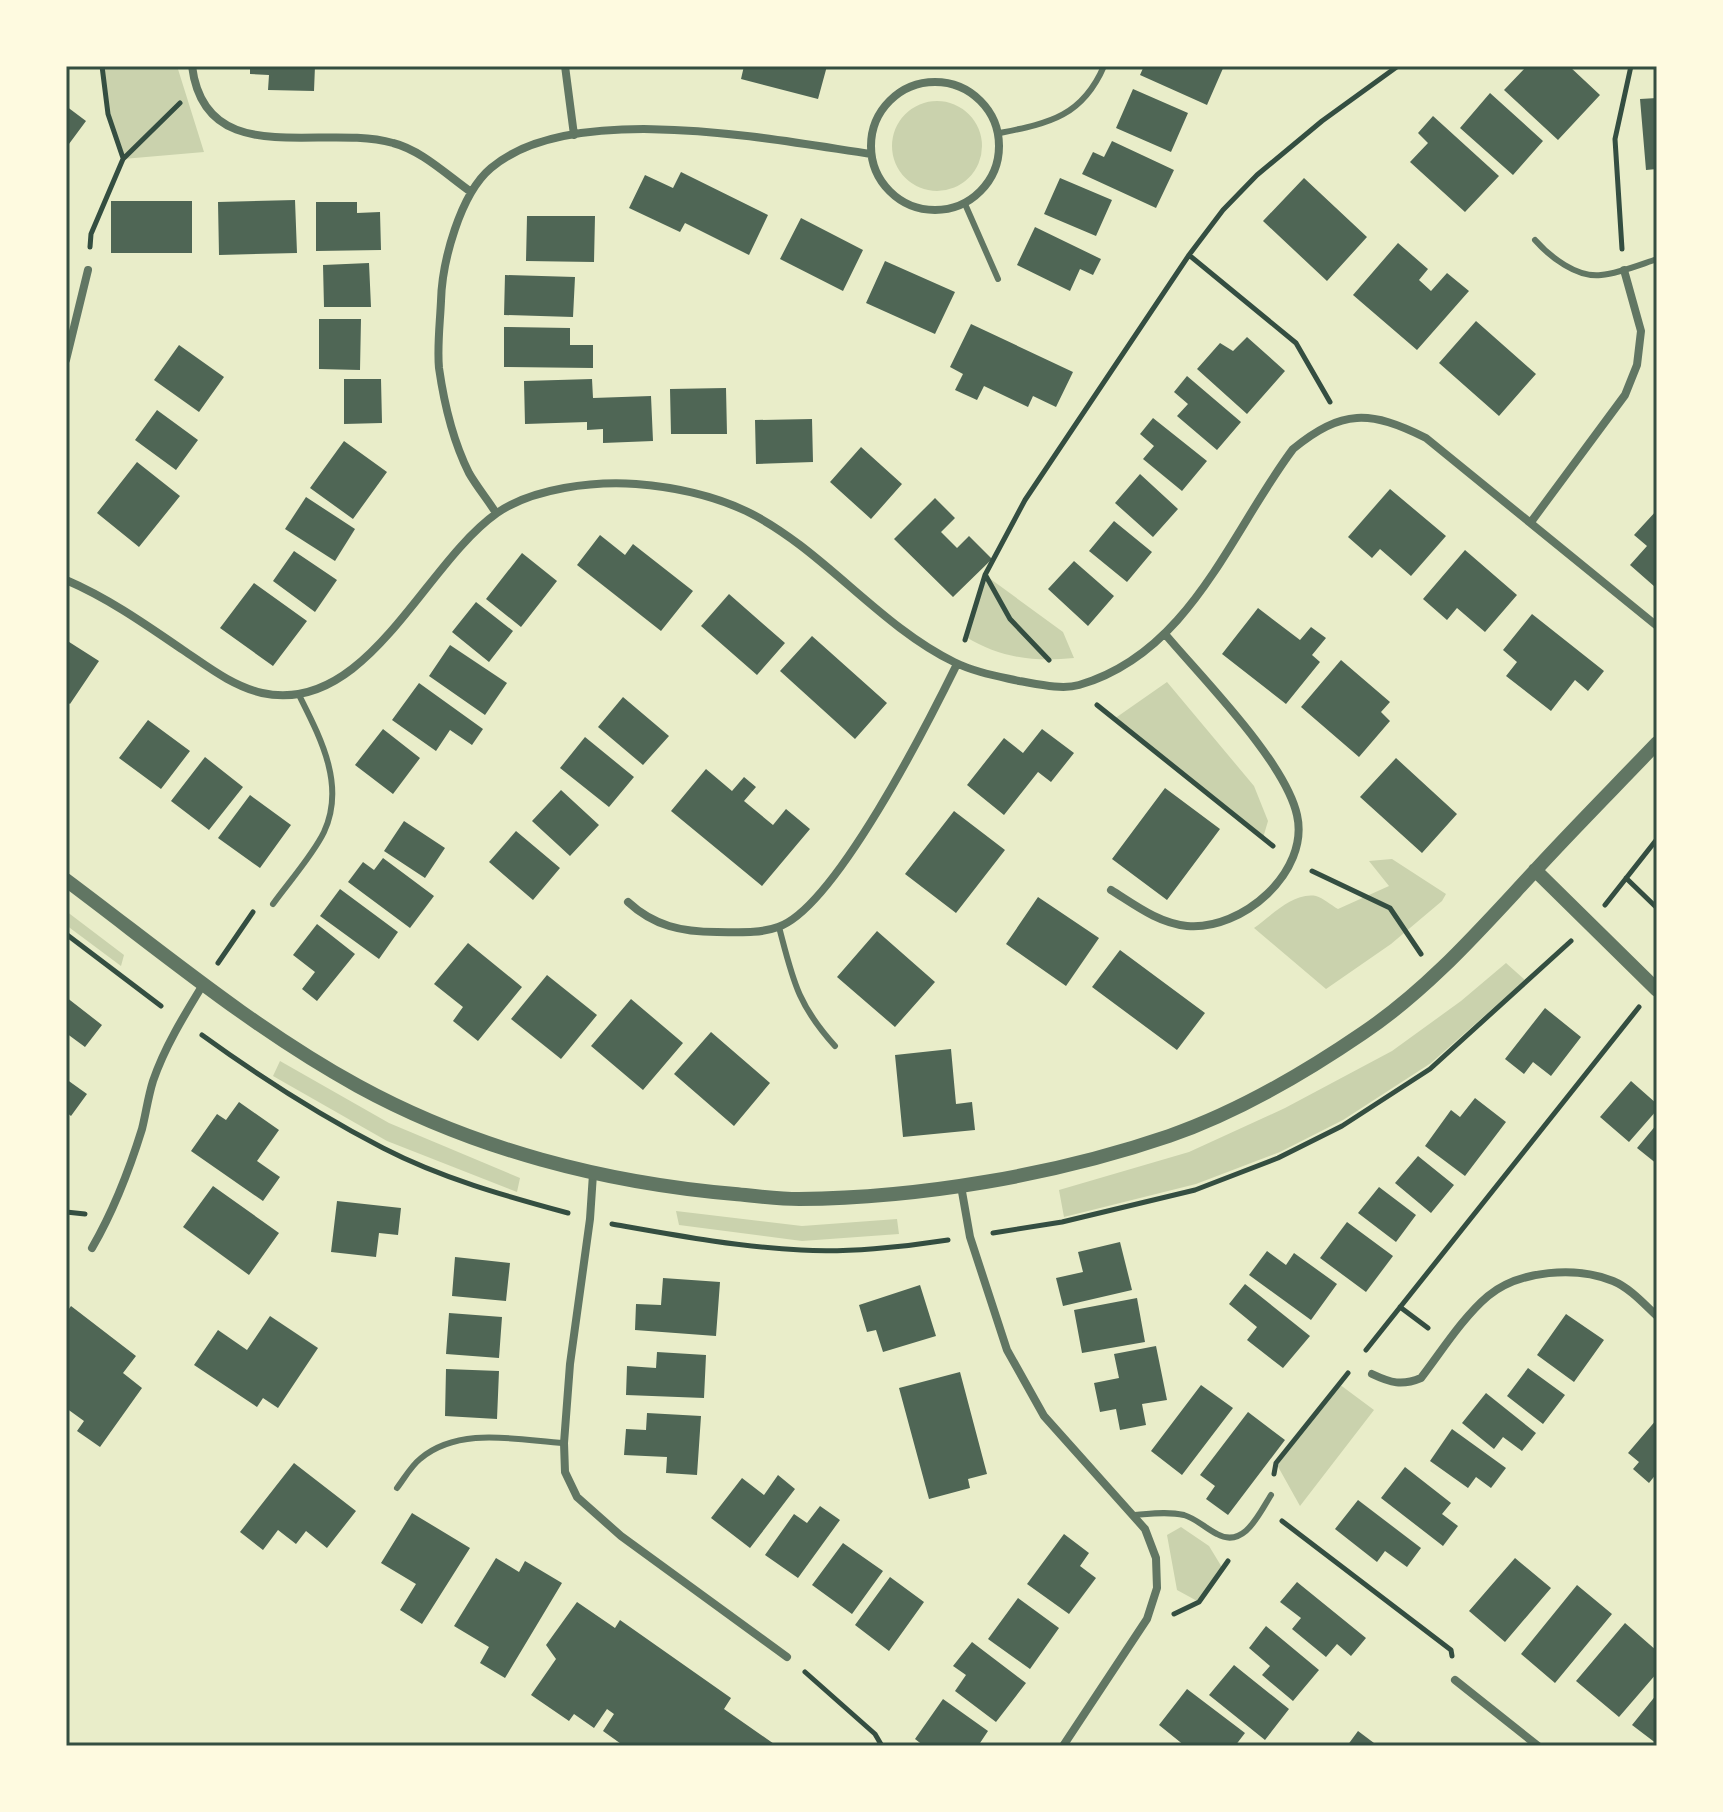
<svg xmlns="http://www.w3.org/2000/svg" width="1723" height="1812" viewBox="0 0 1723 1812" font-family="'DM Sans',sans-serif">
	<rect width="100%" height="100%" fill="#e9edc9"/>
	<path fill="#cad2ad" d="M102 66H177L204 152 123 159 108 114Z
		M892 146a45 45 0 1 1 90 0a45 45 0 1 1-90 0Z
		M985 575 1063 632 1074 658C1034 662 1000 658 966 637Z
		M1167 682 1254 786 1268 821 1263 838 1114 719Z
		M1392 859 1446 894 1442 901 1391 944 1326 989 1254 928C1271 916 1293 892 1316 896 1323 898 1331 905 1338 909L1389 886 1369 861Z
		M66 911 124 955 121 966 66 925Z
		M1506 963 1525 980 1431 1063 1343 1120 1280 1152 1196 1184 1064 1217 1059 1190 1189 1152 1285 1108 1392 1051 1461 1001Z
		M280 1061 389 1123 520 1178 517 1192 387 1141 273 1076Z
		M676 1211 802 1226 897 1219 899 1234 802 1241 679 1225Z
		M1339 1384 1374 1410 1300 1506 1276 1463Z
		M1181 1527 1209 1546 1223 1569 1199 1602 1177 1590 1167 1535Z"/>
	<path fill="#4f6655" d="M250 66H315L314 91 268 90 269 75 250 74Z
		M744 66H827L818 99 741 79Z
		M1144 66H1224L1207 105 1140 75Z
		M1527 66H1569L1600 95 1558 140 1504 90Z
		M1133 89 1188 113 1171 152 1116 128Z
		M1490 93 1543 141 1513 175 1460 128Z
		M1657 98V169L1646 170 1640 99Z
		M66 106 86 121 66 148Z
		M1433 116 1499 176 1465 212 1410 162 1428 143 1418 133Z
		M1112 141 1174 170 1156 208 1082 174 1093 152 1104 157Z
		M681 172 768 215 749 255 685 223 680 232 629 208 645 175 673 188Z
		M1060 178 1112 200 1096 236 1044 214Z
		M1304 178 1367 237 1327 281 1263 221Z
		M295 200 297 253 219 255 218 202Z
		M111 201H192V253H111Z
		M316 202H357V213L380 212 381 250 316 251Z
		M527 216H595L594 262 526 261Z
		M801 218 863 250 843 291 780 259Z
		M1035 227 1101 259 1093 275 1080 269 1070 291 1017 265Z
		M1398 243 1428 269 1419 280 1431 291 1447 273 1469 291 1417 350 1353 295Z
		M885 261 955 292 935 334 866 303Z
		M369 263 371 307H324L323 265Z
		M505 275 575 277 573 317 504 315Z
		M319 319H361L360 370 319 369Z
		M1476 321 1536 374 1499 416 1439 363Z
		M971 324 1073 372 1056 407 1033 396 1028 407 984 386 977 400 955 390 963 374 950 367Z
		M504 327 570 328V345H593V368L504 367Z
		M1247 337 1285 371 1247 414 1197 369 1220 343 1233 351Z
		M179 345 224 377 199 412 154 380Z
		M1187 376 1241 422 1217 450 1177 416 1188 404 1174 392Z
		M344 379H381L382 423 344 424Z
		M592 379 593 398 651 396 653 441 603 443V429L587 430V422L525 424 524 381Z
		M726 388 727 434H671L670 389Z
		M157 410 198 440 176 470 135 440Z
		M1153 418 1207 461 1182 491 1143 459 1154 446 1140 434Z
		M812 419 813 462 756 464 755 420Z
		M344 441 387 472 353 519 310 488Z
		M861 447 902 484 871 519 830 482Z
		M137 462 180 496 139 547 97 513Z
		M1140 474 1178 509 1153 537 1115 503Z
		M1390 489 1446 536 1411 576 1380 549 1372 558 1348 537Z
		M306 497 355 529 335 561 285 529Z
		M935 498 955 518 941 532 957 548 969 536 992 559 953 597 894 539Z
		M1657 510V585L1655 587 1630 565 1647 546 1634 535Z
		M1114 521 1152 552 1127 582 1089 551Z
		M600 535 625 555 633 544 693 591 661 631 577 565Z
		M1465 550 1517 595 1485 632 1457 608 1447 620 1423 599Z
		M294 551 337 580 315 612 273 581Z
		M522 553 557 581 521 627 486 599Z
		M1074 561 1114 596 1088 626 1048 589Z
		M254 583 307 621 273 666 220 628Z
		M729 594 785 643 757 675 701 626Z
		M476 602 513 631 489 662 452 632Z
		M1258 608 1300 640 1311 627 1326 638 1312 655 1320 662 1286 704 1222 654Z
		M1532 614 1604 671 1588 691 1575 680 1551 711 1506 676 1517 662 1503 650Z
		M812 636 887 703 855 739 780 671Z
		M66 640 99 661 70 704 66 701Z
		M450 645 507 683 485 715 429 676Z
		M1341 660 1390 702 1381 712 1390 721 1359 757 1301 707Z
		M419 683 483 729 472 745 450 730 436 751 392 720Z
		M623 697 669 736 643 765 598 727Z
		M148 720 190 751 161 789 119 758Z
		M383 729 420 758 393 794 355 765Z
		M1042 729 1074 753 1051 782 1038 772 1004 815 967 785 1004 738 1023 753Z
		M585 737 634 777 609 807 560 768Z
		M205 757 243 787 209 830 171 801Z
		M1396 758 1457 814 1422 853 1360 797Z
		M706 769 732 791 744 777 756 787 744 801 773 825 786 809 810 829 762 886 671 811Z
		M1165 788 1220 829 1167 900 1112 859Z
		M561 790 599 825 570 856 532 821Z
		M250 795 291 825 260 868 218 838Z
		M954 811 1005 850 956 913 905 874Z
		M404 821 445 848 425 878 384 851Z
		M516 831 560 868 533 900 489 862Z
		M383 858 434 896 410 928 348 882 363 862 374 870Z
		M340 889 398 932 379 959 320 916Z
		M1038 897 1099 938 1066 986 1006 944Z
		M317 924 355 954 317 1001 302 989 315 972 293 955Z
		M877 931 935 982 895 1027 837 977Z
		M468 943 522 987 478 1041 453 1021 463 1007 434 984Z
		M1120 950 1205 1013 1177 1050 1092 987Z
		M547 975 597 1015 561 1059 511 1019Z
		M66 997 102 1025 85 1047 66 1033Z
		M631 999 683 1043 643 1090 591 1046Z
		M1545 1008 1581 1037 1551 1076 1533 1062 1524 1074 1505 1059Z
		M711 1032 770 1083 734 1126 674 1074Z
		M951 1049 956 1104 972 1102 975 1130 903 1137 895 1055Z
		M66 1079 87 1094 71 1116 66 1112Z
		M1631 1081 1657 1104V1110L1629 1142 1600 1117Z
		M1475 1098 1506 1122 1465 1176 1425 1146 1451 1110 1460 1117Z
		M239 1102 279 1130 257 1161 280 1177 263 1201 191 1151 217 1114 226 1120Z
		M1657 1124V1164L1637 1148Z
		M1418 1156 1454 1185 1431 1213 1395 1183Z
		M213 1186 279 1233 249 1275 183 1227Z
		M1379 1187 1416 1215 1396 1242 1358 1213Z
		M337 1201 401 1208 398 1235 379 1233 376 1257 331 1252Z
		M1347 1222 1393 1256 1366 1292 1320 1258Z
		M1120 1242 1132 1290 1063 1306 1056 1278 1083 1272 1078 1252Z
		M1267 1251 1286 1265 1294 1253 1337 1284 1311 1320 1249 1275Z
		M455 1257 510 1263 506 1301 452 1296Z
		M663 1278 720 1282 716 1336 635 1330 636 1304 661 1305Z
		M1245 1284 1310 1336 1283 1368 1247 1340 1257 1327 1229 1304Z
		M920 1285 936 1336 883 1352 876 1330 867 1332 859 1305Z
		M1137 1298 1145 1342 1082 1353 1074 1310Z
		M71 1306 136 1356 123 1373 142 1388 100 1447 77 1431 84 1421 66 1408V1313Z
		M449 1313 502 1317 499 1358 446 1354Z
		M1566 1314 1604 1340 1574 1382 1537 1355Z
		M270 1316 318 1348 278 1408 263 1398 257 1407 194 1365 218 1330 247 1350Z
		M1156 1346 1167 1400 1142 1404 1146 1425 1120 1430 1116 1409 1100 1412 1094 1383 1119 1378 1114 1354Z
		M657 1352 706 1355 704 1398 626 1395 627 1366 656 1368Z
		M1528 1368 1565 1395 1543 1424 1507 1396Z
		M446 1369 499 1371 497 1419 445 1416Z
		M960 1372 987 1474 968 1479 970 1488 929 1499 899 1388Z
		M1201 1385 1233 1408 1182 1475 1151 1451Z
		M1486 1393 1536 1433 1522 1451 1503 1437 1494 1449 1462 1423Z
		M1248 1412 1285 1440 1228 1515 1206 1499 1215 1486 1200 1475Z
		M647 1413 701 1416 697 1475 666 1473 667 1457 624 1455 626 1429 646 1430Z
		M1657 1419V1473L1649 1483 1633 1469 1639 1462 1628 1453Z
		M1452 1429 1506 1468 1491 1488 1476 1477 1468 1488 1430 1461Z
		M294 1463 356 1511 327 1548 306 1531 296 1544 278 1530 263 1550 240 1532Z
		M1405 1467 1451 1503 1442 1514 1458 1526 1443 1546 1381 1498Z
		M778 1475 795 1489 750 1548 711 1518 742 1478 764 1495Z
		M1358 1500 1421 1548 1407 1567 1385 1551 1377 1562 1335 1529Z
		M820 1506 840 1520 798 1578 765 1555 794 1514 807 1523Z
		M412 1513 470 1548 422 1624 400 1610 416 1584 381 1563Z
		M1064 1534 1089 1553 1080 1566 1096 1578 1069 1614 1027 1584Z
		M843 1543 883 1571 852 1614 812 1585Z
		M496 1558 519 1572 525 1561 562 1583 505 1678 480 1663 489 1647 454 1626Z
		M1515 1558 1551 1588 1505 1642 1469 1611Z
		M890 1577 924 1602 889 1651 855 1625Z
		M1297 1582 1366 1638 1351 1656 1337 1644 1326 1657 1292 1629 1301 1618 1280 1602Z
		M1577 1585 1612 1614 1555 1683 1521 1654Z
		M1018 1598 1059 1628 1030 1669 988 1639Z
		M577 1602 615 1628 620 1620 731 1698 724 1709 777 1746H624L603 1731 614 1714 607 1709 594 1728 574 1714 569 1721 531 1695 556 1659 546 1645Z
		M1625 1623 1657 1651V1673L1619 1717 1576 1681Z
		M1266 1626 1319 1670 1293 1701 1262 1675 1270 1666 1249 1648Z
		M972 1642 1026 1683 996 1722 955 1691 966 1675 953 1666Z
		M1234 1665 1289 1709 1265 1740 1209 1695Z
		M1187 1689 1245 1733 1235 1746H1185L1159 1725Z
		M1657 1694V1744L1632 1725Z
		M943 1699 988 1731 978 1746H924L915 1739Z
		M1358 1731 1378 1746H1347Z"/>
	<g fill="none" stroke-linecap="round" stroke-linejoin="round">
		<path stroke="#344e41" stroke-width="5" d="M102 66 108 114 123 158
			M90 247 91 234 123 159 180 103
			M1622 249 1615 139 1631 66
			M1189 255 1296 343 1330 402
			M986 576 1010 619 1049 660
			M965 640 985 575 1025 500 1189 255 1223 210 1257 175 1322 121 1398 66
			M1097 705 1273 846
			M1312 871 1390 908 1421 954
			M1626 878 1657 908
			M1605 905 1657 839
			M66 934 161 1006
			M218 963 253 912
			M202 1035C260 1077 319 1115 383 1148 441 1178 505 1196 568 1213
			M66 1212 85 1214
			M612 1224C674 1235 738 1247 801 1250 844 1253 904 1247 948 1240
			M993 1233 1062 1222 1195 1190 1278 1158 1342 1126 1430 1069 1571 941
			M1400 1307 1428 1328
			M1366 1350 1639 1007
			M1274 1474 1276 1463 1348 1373
			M1282 1521 1451 1650 1452 1656
			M1174 1614 1199 1602 1228 1561
			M805 1672 875 1734 882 1746"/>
		<path stroke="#617663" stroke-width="6" d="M1000 133C1049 123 1082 117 1104 66
			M965 204 998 279
			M1535 240C1550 257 1577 278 1601 275 1620 273 1639 265 1657 259
			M273 904C288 883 313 855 324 832 346 785 320 737 299 695
			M779 927C793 980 797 1004 835 1046
			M397 1488C404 1479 411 1466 420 1459 459 1426 517 1440 564 1443
			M1133 1515C1149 1514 1167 1511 1184 1515 1197 1519 1205 1528 1217 1534 1244 1549 1259 1514 1271 1495"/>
		<path stroke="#617663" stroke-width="8" d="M192 66C205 172 321 123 393 143 421 150 447 175 471 192
			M565 66 574 135
			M871 146a64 64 0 1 1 128 0a64 64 0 1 1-128 0Z
			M66 360 88 270
			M496 513C488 500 477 487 469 473 453 441 444 403 439 368 437 347 440 323 441 301 442 262 460 194 491 168 572 99 774 140 871 154
			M1531 522 1625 395 1637 365 1641 331 1624 270
			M66 580C108 598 145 624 183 650 207 666 232 686 262 693 367 716 423 565 497 513 533 488 594 481 636 484 674 487 712 495 746 511 822 548 878 625 954 662 974 672 997 676 1019 681 1037 684 1062 690 1079 685 1190 653 1230 533 1293 449 1342 409 1370 410 1426 438L1657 626
			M1111 890C1135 905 1158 923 1187 926 1242 931 1310 872 1297 815 1285 761 1202 678 1165 634
			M628 902C654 926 682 932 717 932 737 932 759 934 778 927 835 908 929 721 957 664
			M593 1174 590 1219 570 1364 564 1443 565 1472 577 1497 621 1536 787 1657
			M961 1186 970 1237 1007 1350 1044 1416 1145 1529 1156 1558 1157 1588 1147 1619 1063 1746
			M92 1248C114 1210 129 1171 142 1129 146 1113 148 1097 153 1081 165 1046 185 1014 204 983
			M1372 1374C1391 1383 1402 1386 1421 1378 1441 1352 1463 1317 1488 1296 1520 1270 1576 1266 1613 1281 1630 1288 1644 1304 1657 1316
			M1455 1680 1538 1746"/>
		<path stroke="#617663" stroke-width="14" d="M1535 870 1657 990
			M66 880C161 951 254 1029 358 1086 473 1149 605 1183 735 1194 756 1196 778 1199 799 1199 920 1198 1055 1175 1169 1136 1238 1112 1303 1074 1363 1033 1427 990 1478 932 1530 876 1571 831 1615 787 1657 743"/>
	</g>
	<rect width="1723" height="1812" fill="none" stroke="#fefae0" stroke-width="136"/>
	<rect x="68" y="68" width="1587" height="1676" fill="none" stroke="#344e41" stroke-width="3"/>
</svg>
